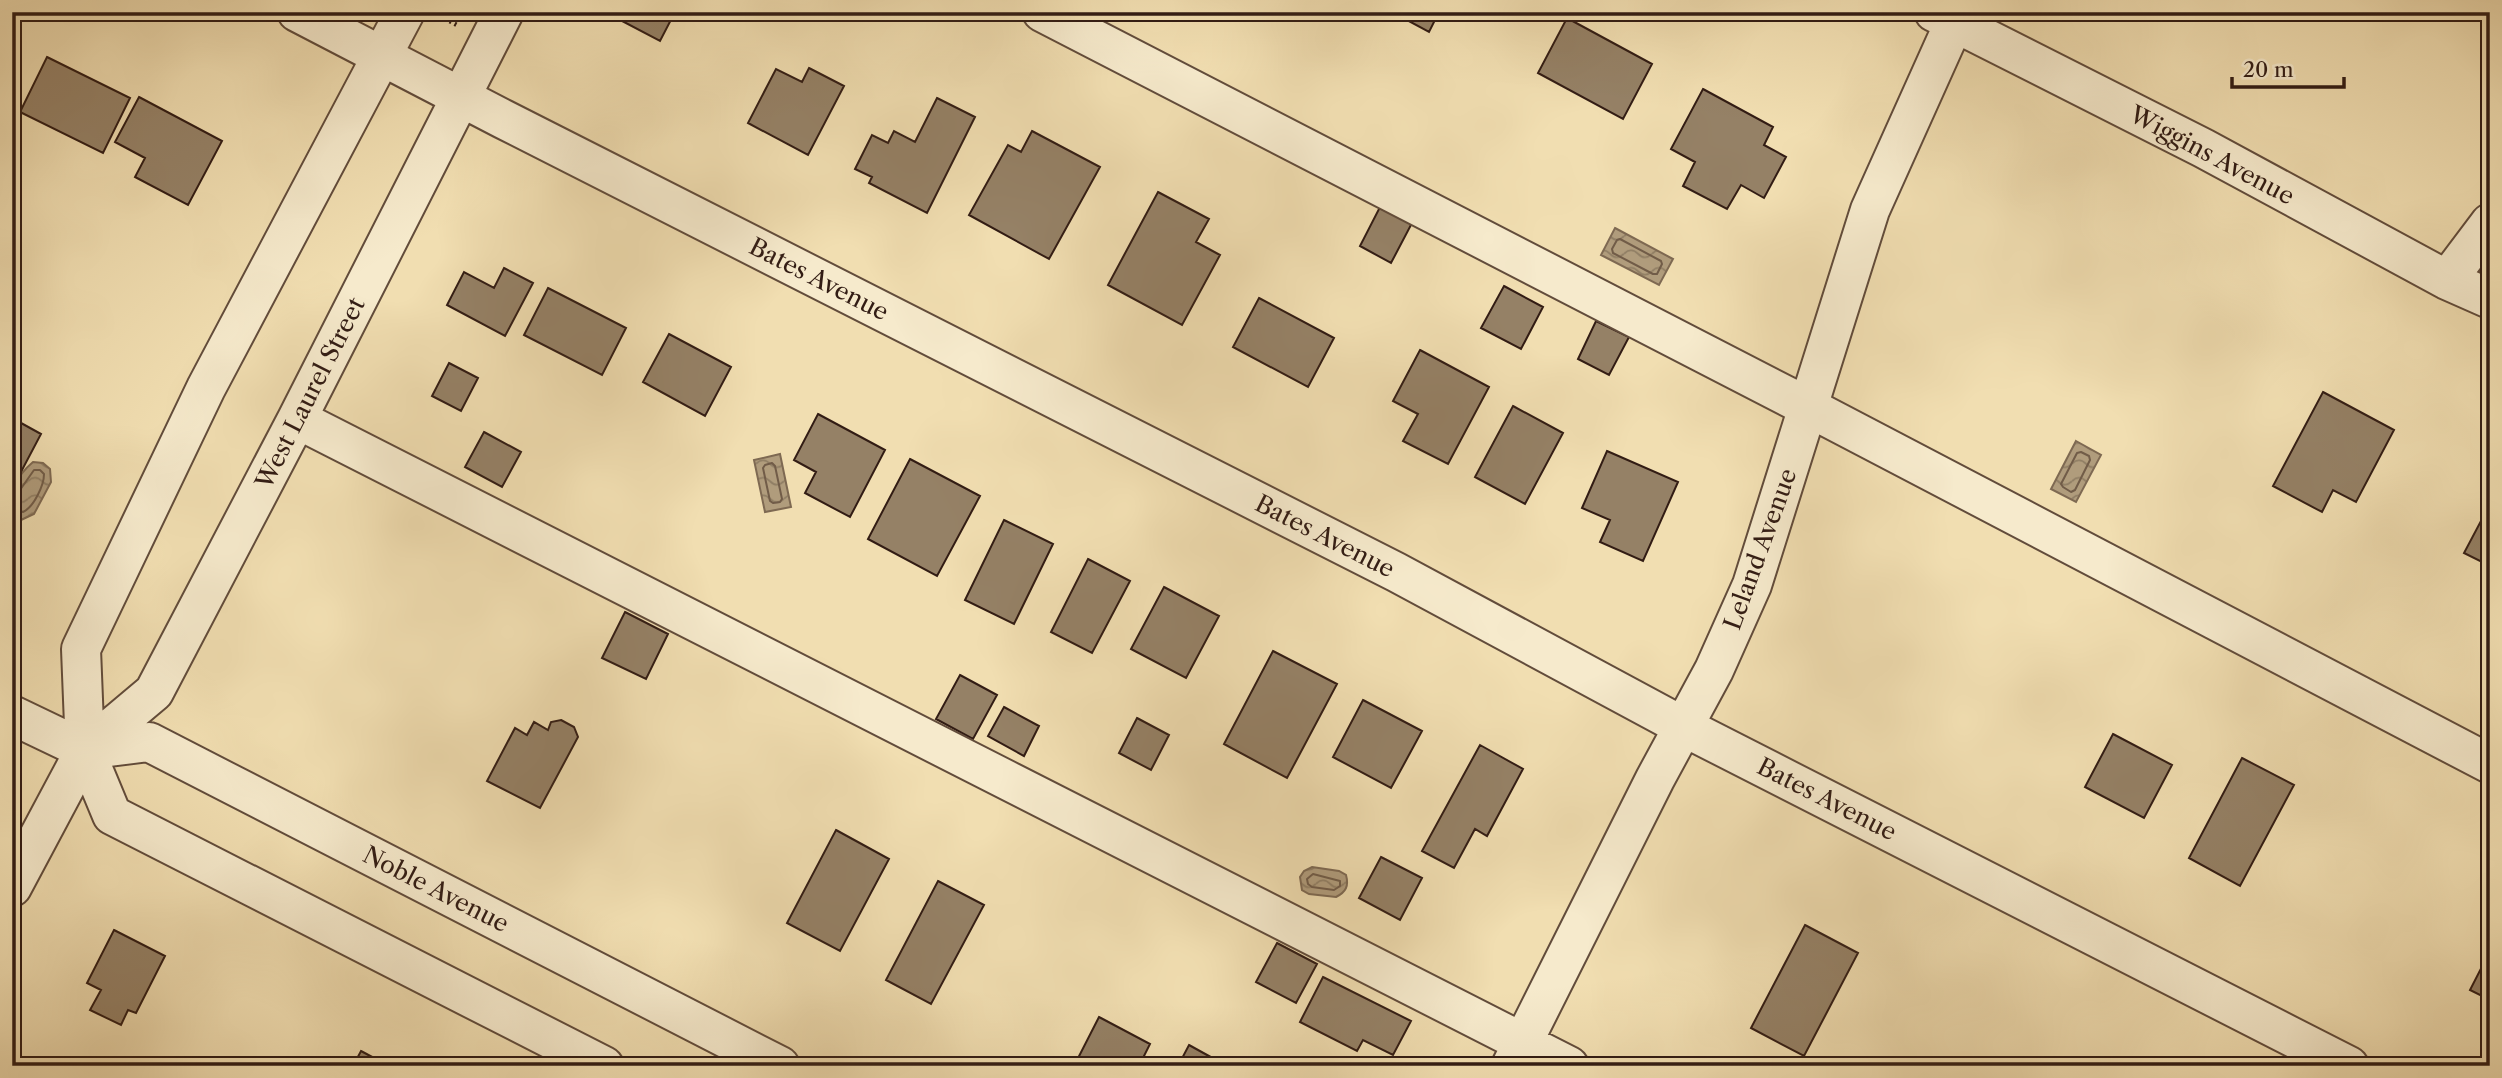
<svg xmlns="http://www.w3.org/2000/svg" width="2502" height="1078" viewBox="0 0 2502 1078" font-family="'Libre Caslon Text',serif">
	<defs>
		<pattern id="water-waves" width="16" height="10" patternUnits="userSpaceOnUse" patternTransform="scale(1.75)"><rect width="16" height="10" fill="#b09c7c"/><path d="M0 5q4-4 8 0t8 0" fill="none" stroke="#907e64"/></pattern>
	</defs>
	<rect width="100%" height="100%" fill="#f1deb1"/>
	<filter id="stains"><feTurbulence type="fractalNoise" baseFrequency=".00286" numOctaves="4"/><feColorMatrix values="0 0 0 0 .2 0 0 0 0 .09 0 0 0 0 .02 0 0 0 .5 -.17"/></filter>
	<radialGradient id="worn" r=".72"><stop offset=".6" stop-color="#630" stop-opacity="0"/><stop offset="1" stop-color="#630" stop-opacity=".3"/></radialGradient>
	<path fill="url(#water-waves)" stroke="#7e6952" stroke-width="2" d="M1615 228 1673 259 1659 285 1601 255Z
		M2076 441 2101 455 2076 502 2051 489Z
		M780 454 791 507 765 512 754 460Z
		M33 462 43 463 50 469 51 482 34 514 21 520 12 513C12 490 15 477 33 462Z
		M1312 867 1339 871 1346 875C1349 886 1346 892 1336 897L1309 894 1302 890 1300 877 1304 871Z"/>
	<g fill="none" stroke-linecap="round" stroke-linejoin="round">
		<path stroke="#715c48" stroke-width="2" d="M1620 239 1661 261 1662 264 1657 274H1653L1613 253 1612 249 1617 240Z
			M2081 452 2089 456 2090 460 2075 490 2071 492 2063 487 2061 484 2077 453Z
			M772 463 775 466 782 499 780 502 773 503 770 501 763 468 765 465Z
			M12 493 20 490 34 470H40L44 474C44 485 34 507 23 512L12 508
			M1313 874 1340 881V886L1334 890 1312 887 1308 884 1307 879Z"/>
	</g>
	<path fill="#958166" stroke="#321c14" stroke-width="2" d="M605 12H675L660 41Z
		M1392 12H1439L1429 32Z
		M1567 18 1652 64 1623 119 1538 73Z
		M47 57 130 98 103 153 20 112Z
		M809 68 844 86 808 155 748 123 776 69 802 82Z
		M1703 89 1773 127 1764 145 1786 157 1764 198 1741 185 1727 209 1683 186 1695 162 1671 149Z
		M139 97 222 141 188 205 135 177 145 158 115 142Z
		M937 98 975 117 927 213 869 183 872 177 855 169 872 135 888 143 894 131 915 142Z
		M1032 131 1100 167 1049 259 969 215 1008 145 1021 152Z
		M1158 192 1209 219 1196 242 1220 255 1182 325 1108 285Z
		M1380 207 1412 223 1391 263 1360 246Z
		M504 268 533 283 505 336 447 305 464 272 494 288Z
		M1504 286 1543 307 1521 349 1481 328Z
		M548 288 626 328 602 375 524 335Z
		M1259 298 1334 338 1308 387 1233 347Z
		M1596 321 1629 337 1609 375 1578 359Z
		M669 334 731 367 705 416 643 382Z
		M1420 350 1489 387 1448 464 1403 441 1418 414 1393 401Z
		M449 363 478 378 461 411 432 396Z
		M2323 392 2394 430 2356 502 2333 490 2322 512 2273 486Z
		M1513 406 1563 433 1525 504 1475 477Z
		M818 414 885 450 850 517 805 493 816 472 794 460Z
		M12 418 41 434 12 489Z
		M484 432 521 452 502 487 465 467Z
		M1607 451 1678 482 1643 561 1600 542 1610 520 1582 508Z
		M910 459 980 496 937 576 868 539Z
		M2490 504V566L2464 553Z
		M1004 520 1053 544 1014 624 965 600Z
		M1088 559 1130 581 1092 653 1051 632Z
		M1164 587 1219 616 1186 678 1131 649Z
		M625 612 668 634 646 679 602 658Z
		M1273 651 1337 684 1287 778 1224 744Z
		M960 675 997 695 973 739 936 719Z
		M1363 700 1422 731 1391 788 1333 757Z
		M1004 707 1039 726 1024 756 988 736Z
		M1137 718 1169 735 1151 770 1119 753Z
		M561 720 574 727 578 737 540 808 487 781 515 728 527 735 534 722 548 730 551 722Z
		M2113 734 2172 765 2144 818 2085 787Z
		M1480 745 1523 769 1487 836 1475 829 1454 868 1422 851Z
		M2242 758 2294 785 2240 886 2189 858Z
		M836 830 889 859 840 951 787 923Z
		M1381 857 1422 878 1400 920 1359 898Z
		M938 881 984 905 931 1004 886 980Z
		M1805 925 1858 953 1804 1056 1751 1028Z
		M114 930 165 956 136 1013 128 1010 121 1025 90 1010 101 990 87 983Z
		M1277 943 1317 964 1296 1003 1256 982Z
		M2490 951V1000L2470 990Z
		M1323 977 1411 1021 1393 1055 1363 1040 1357 1051 1300 1022Z
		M1099 1017 1150 1044 1139 1066H1074Z
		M1189 1045 1227 1066H1178Z
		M361 1051 389 1066H353Z"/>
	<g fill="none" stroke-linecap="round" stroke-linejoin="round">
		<g stroke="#624c3b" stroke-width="42">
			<path id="minor" d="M297 12 503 119 1396 572 1684 727 2349 1066
				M405 12 206 388 81 649 85 750 112 815 604 1066
				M1042 12 1808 407 2490 764
				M1934 12 2203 148 2447 280 2490 299
				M2447 280 2490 223
				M297 419 1569 1066
				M12 715 85 750 149 742 780 1066
				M12 887 85 750 154 692 297 419 504 12
				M1511 1066 1655 779 1714 670 1752 585 1870 210 1959 12"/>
		</g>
		<path stroke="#321c14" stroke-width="4.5" stroke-dasharray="2 3.5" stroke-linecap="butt" d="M440 16 457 25"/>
		<use href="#minor" stroke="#f6eacc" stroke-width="38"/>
	</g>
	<g text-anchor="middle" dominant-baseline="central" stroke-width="5" stroke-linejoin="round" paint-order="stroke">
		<g font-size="24" fill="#321c14" stroke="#f6eacc">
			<text transform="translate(2212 155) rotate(28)">Wiggins Avenue</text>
			<text transform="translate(819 279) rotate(27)">Bates Avenue</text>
			<text transform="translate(310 393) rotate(-63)">West Laurel Street</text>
			<text transform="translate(1325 536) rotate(27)">Bates Avenue</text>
			<text transform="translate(1760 549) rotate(-70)">Leland Avenue</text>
			<text transform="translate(1827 799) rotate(27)">Bates Avenue</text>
			<text transform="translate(436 889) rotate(27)">Noble Avenue</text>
		</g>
	</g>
	<rect width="2502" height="1078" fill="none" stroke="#f1deb1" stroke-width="42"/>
	<rect x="14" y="14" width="2474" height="1050" fill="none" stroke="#321c14" stroke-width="3.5"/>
	<rect x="21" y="21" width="2460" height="1036" fill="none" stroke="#321c14" stroke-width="2"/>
	<path d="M2232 77v10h112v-10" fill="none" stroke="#321c14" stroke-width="3.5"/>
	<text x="2243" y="77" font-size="21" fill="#321c14" stroke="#f6eacc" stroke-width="5" paint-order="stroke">20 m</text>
	<rect width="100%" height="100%" filter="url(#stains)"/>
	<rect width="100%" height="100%" fill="url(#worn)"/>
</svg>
